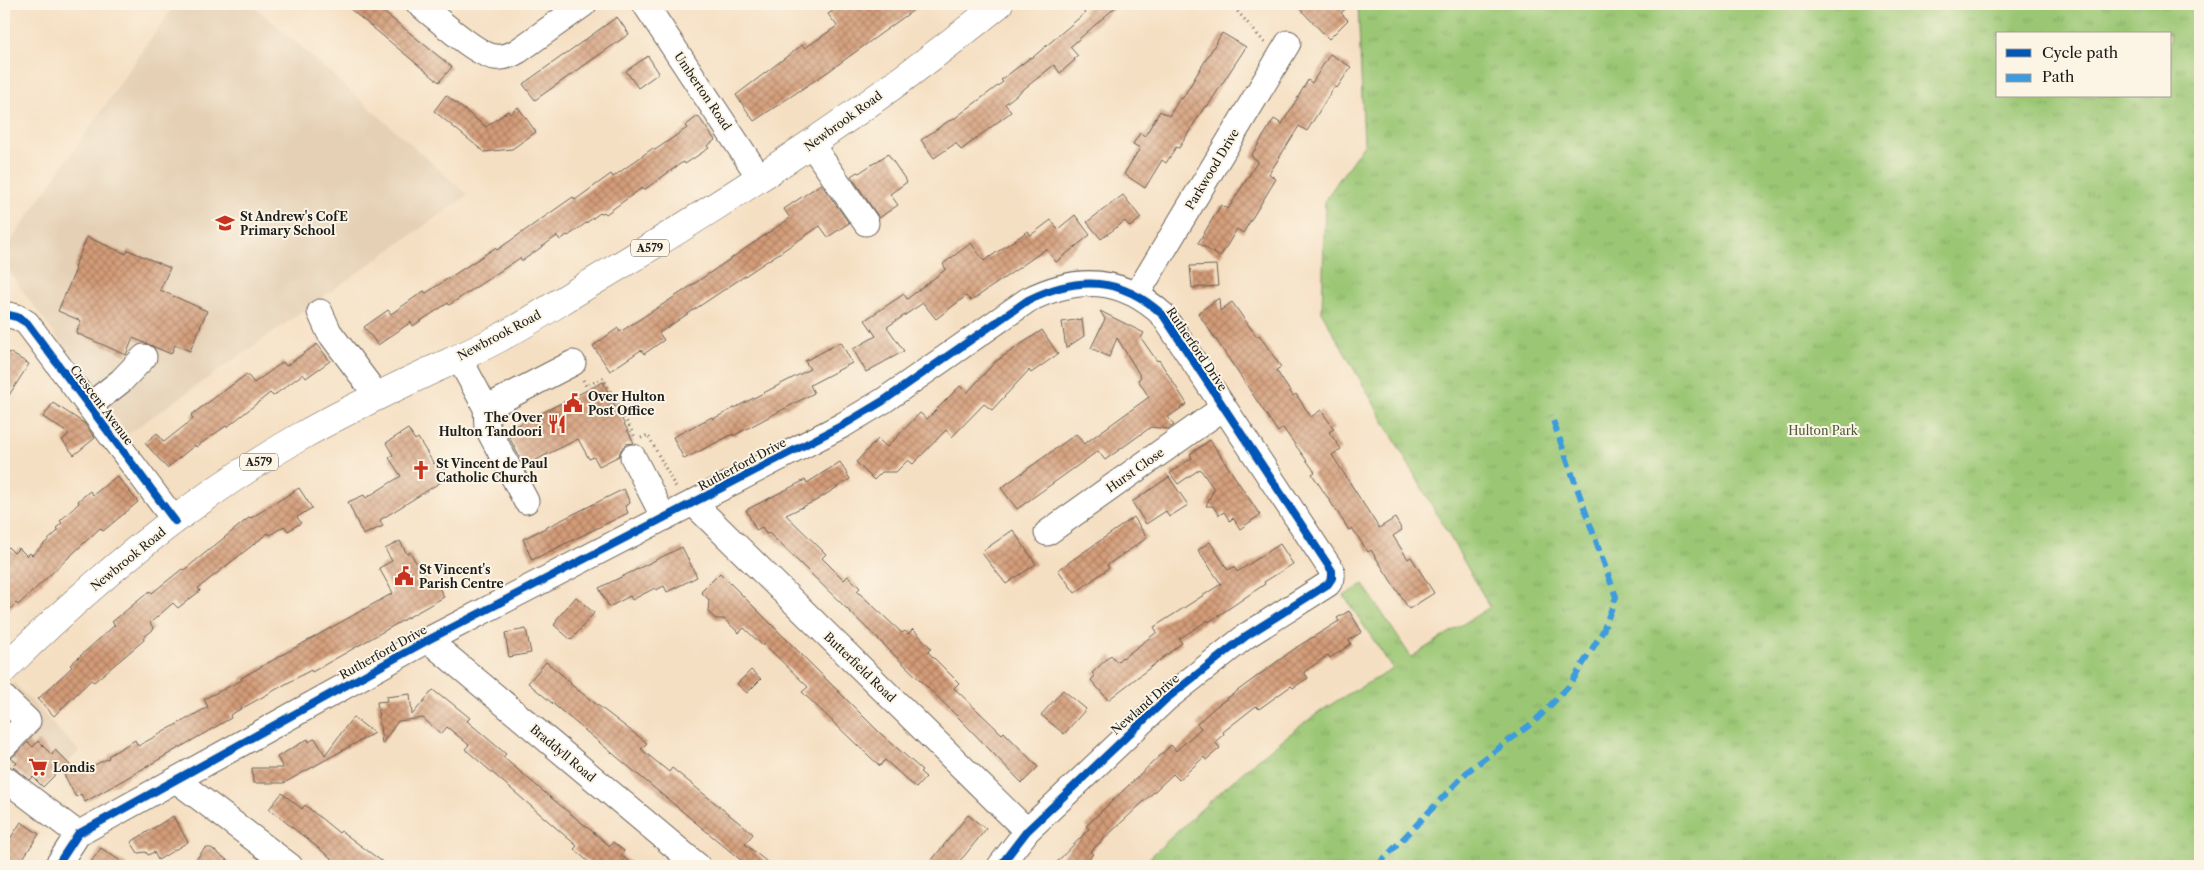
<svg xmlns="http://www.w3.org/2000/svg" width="2204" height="870" viewBox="0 0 2204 870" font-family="'Libre Caslon Text',serif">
	<defs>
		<pattern id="park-tufts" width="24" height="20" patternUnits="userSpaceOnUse" patternTransform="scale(1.25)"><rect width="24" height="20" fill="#9bc775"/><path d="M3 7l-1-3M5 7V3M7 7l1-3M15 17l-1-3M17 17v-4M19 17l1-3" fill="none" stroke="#85aa65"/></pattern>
		<pattern id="building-cross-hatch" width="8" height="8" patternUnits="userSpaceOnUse" patternTransform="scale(1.25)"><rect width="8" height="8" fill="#d49c78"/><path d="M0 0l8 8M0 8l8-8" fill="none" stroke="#ab7e62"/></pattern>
	</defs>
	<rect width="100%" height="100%" fill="#fcf5e5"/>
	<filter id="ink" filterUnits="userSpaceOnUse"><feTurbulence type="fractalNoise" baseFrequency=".02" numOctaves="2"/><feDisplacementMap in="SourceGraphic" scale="10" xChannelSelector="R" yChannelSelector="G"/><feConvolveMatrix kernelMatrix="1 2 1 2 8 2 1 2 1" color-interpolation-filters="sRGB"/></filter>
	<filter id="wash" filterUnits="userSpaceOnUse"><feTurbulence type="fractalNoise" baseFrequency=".0096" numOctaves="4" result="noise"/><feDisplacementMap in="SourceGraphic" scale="20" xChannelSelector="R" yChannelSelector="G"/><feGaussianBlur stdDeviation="1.12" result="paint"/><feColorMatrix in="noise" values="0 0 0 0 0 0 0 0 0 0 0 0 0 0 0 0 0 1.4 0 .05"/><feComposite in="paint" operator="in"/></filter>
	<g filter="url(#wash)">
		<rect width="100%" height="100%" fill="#f5dfc2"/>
		<path fill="#e5d0b5" d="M175 4H252L468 195 128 434 4 265V251Z
			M14 683 79 751 36 796 4 769V695Z"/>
		<path fill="url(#park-tufts)" stroke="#5c7248" fill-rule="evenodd" d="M1358 4H2200V866H1141C1200 810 1259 753 1327 707 1348 693 1371 682 1393 669L1344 596 1363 584 1411 657 1490 607 1322 313 1325 200 1364 144ZM1998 34H2170V96H1998Z"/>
		<g id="blocks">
			<path fill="url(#building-cross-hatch)" d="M344 4H374L452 67 439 82Z
				M843 4H922L829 71 754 121 736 95 802 45 805 48 837 26 828 14Z
				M1091 4H1119L1070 47 1078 56 1074 59 1075 60 1060 73 1054 65 1005 104 1011 112 961 150 956 143 934 158 921 140 950 120 951 121 1003 82 1001 80 1031 57 1032 58 1085 13 1083 11Z
				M1295 4H1351L1341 13 1348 20 1329 39Z
				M617 17 629 34 535 100 523 84Z
				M1222 33 1246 47 1207 107 1205 106 1179 148 1176 147 1166 163 1162 160 1145 188 1124 174 1140 148 1133 144 1140 133 1145 136 1160 111 1169 116 1180 98 1182 99Z
				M1330 54 1351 67 1337 88 1334 87 1307 131 1299 126 1269 174 1276 179 1243 233 1237 229 1220 257 1198 243 1221 205 1228 209 1258 161 1251 156 1274 119 1282 124 1308 80 1312 83Z
				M648 56 659 73 638 88 626 71Z
				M446 95 486 127 508 111 510 114 518 107 536 132 512 149 484 152 434 111Z
				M698 116 715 140 707 146 709 148 685 164 684 162 680 164 644 190 643 188 639 190 606 214 604 212 601 214 600 213 568 236 567 235 560 240 557 236 522 261 520 258 449 305 448 303 413 326 411 322 378 345 364 327 388 310 391 314 424 291 426 293 495 248 497 250 573 197 575 200 611 174 613 177 653 148 655 150 687 128 685 126Z
				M888 154 907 182 890 194 898 205 879 218 851 176 857 172 859 173Z
				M821 184 849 223 828 237 820 226 659 333 664 340 644 354 641 350 610 371 593 346 618 328 620 332 685 290 790 218 784 209Z
				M1123 195 1141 218 1130 227 1125 221 1101 239 1087 222Z
				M1075 215 1090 235 1056 262 1046 249 971 301 966 296 936 319 923 303 887 327 904 351 866 372 853 349 876 336 865 320 904 294 907 299 946 269 943 264 971 243 984 261 1028 231 1031 235 1051 220 1058 229Z
				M87 237 126 254 128 250 170 268 160 290 207 311 190 351 175 345 171 354 133 338 126 355 76 333 81 321 58 311 76 269 74 268Z
				M1216 265 1218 286 1192 288 1190 266Z
				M1219 298 1220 311 1232 302 1257 337 1259 335 1281 367 1276 370 1293 396 1296 394 1311 417 1321 410 1334 429 1329 432 1341 449 1332 455 1379 528 1395 518 1402 530 1393 536 1408 559 1411 557 1434 593 1409 609 1371 550 1368 552 1352 528 1349 530 1312 474 1315 472 1283 428 1278 432 1198 313Z
				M1100 311 1144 333 1141 338 1157 361 1159 360 1187 404 1168 417 1174 425 1168 429 1151 427 1105 460 1098 451 1017 509 1001 488 1076 434 1084 444 1149 397 1138 380 1141 377 1117 338 1109 357 1091 348 1105 319Z
				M1082 319 1084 336 1066 348 1062 322Z
				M1042 330 1058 354 1031 373 1029 370 992 410 984 404 952 437 946 430 913 464 908 460 896 472H882L874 480 856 462 878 439 887 447 920 413 927 419 960 386 967 393 995 362Z
				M841 342 852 363 810 385 814 393 733 436V434L684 459 673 437 712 417 713 419 810 369 805 361Z
				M317 344 330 361 306 378 303 374 273 396 270 393 227 427 226 426 196 447 195 445 167 468 145 443 157 433 164 442 193 419 191 415 247 374 254 383 283 362 286 366Z
				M9 352 29 364 4 403V361Z
				M603 382 634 443 626 444 621 450 619 456 599 466 594 457 589 459 578 439 524 466 506 431Z
				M53 403 84 423 95 438 74 455 62 440 69 434 43 417Z
				M408 429 415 440 418 438 434 464 439 461 449 477 380 520 383 526 363 535 348 502 364 495 366 498 401 476 389 458 393 455 386 443Z
				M1210 440 1260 515 1240 529 1233 518 1230 521 1224 512 1219 515 1213 506H1206L1214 489 1200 469 1178 484 1170 473 1192 458 1190 454Z
				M840 462 850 479 817 500 786 515 826 554 822 558 844 580 848 576 860 588 857 591 902 633 905 631 908 634 913 629 931 648 928 652 959 683 954 688 1002 734 1004 732 1038 767 1022 783 958 717 769 533 766 534 762 527 756 530 746 510 805 480 807 483Z
				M117 476 138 502 103 531 100 528 18 605 16 603 4 616V543L14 553 19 548 27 556 30 553 32 555 58 531 56 528 62 523 60 521 79 503 78 501 90 491 93 495Z
				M1169 477 1188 505 1169 517 1166 511 1146 524 1132 502Z
				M299 488 312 508 297 517 301 523 288 531 284 526 270 535 268 533 198 588 200 591 178 608 173 603 150 623 154 629 143 638 144 640 94 682 91 680 54 716 38 699 72 667 70 665 115 625 112 622 150 591 152 593 182 569 184 570 250 517 251 518Z
				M624 489 630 503 625 506 628 513 532 560 523 539Z
				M1134 517 1147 538 1107 565 1109 568 1075 593 1058 570Z
				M1013 530 1036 564 1006 584 981 552Z
				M400 541 407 554 410 552 430 587 437 584 444 597 312 672 311 670 230 715 231 718 85 802 81 794 76 797 61 769 43 787 33 777 30 780 13 767 17 763 11 758 28 742 33 747 38 741 52 755 55 750 78 773 109 758 108 756 135 740 138 746 208 707 204 699 242 680 241 678 393 593 379 568 392 561 385 549Z
				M1210 542 1228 570 1234 567 1237 572 1280 544 1293 564 1264 582 1265 584 1209 622 1208 620 1179 639 1182 643 1108 700 1091 680 1095 676 1092 673 1111 655 1117 662 1122 657 1123 658 1157 632 1154 627 1221 584 1198 550Z
				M682 547 697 577 667 592 664 586 656 590 655 588 632 600 630 596 609 607 599 588Z
				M720 573 880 733 922 770 920 772 926 777 916 788 885 760 880 766 856 744 802 692 808 687 764 644 763 646 744 628 739 633 724 619H716L708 612 709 600 701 592Z
				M576 597 594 613 571 640 554 625 557 621 556 620Z
				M1349 611 1362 632 1349 640 1351 644 1330 658 1328 655 1304 672 1308 678 1293 688 1291 686 1259 709 1256 706 1223 732 1224 734 1215 742 1220 748 1206 760 1204 757 1179 780 1173 774 1090 852 1093 854 1082 866H1053L1089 829 1086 826 1171 745 1176 751 1201 728 1197 724 1214 708 1297 647 1339 621 1337 618Z
				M526 629 531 653 509 657 505 633Z
				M546 662 571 682 570 684 647 743 641 749 669 772 672 768 753 834 745 844 772 866H748L528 683Z
				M751 670 761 679 747 693 737 684Z
				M433 690 443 698 444 697 470 718 467 721 506 754 503 757 544 792 610 846 613 842 624 851 621 855 634 866H593L574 849 577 846 465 749 469 745 447 727 441 734 423 718 398 721 382 744 377 702 387 701 386 697 410 694 412 715Z
				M1063 690 1086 709 1064 734 1041 715Z
				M353 717 374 733 284 783H253L252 768H283L277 757 308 739 309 742 315 738 325 755Z
				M282 793 302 809 305 805 339 833 341 831 388 866H341L269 809Z
				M968 815 986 829 965 855 955 866H927Z
				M173 816 188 842 158 860 154 852 148 855 146 852 138 853 131 842Z
				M21 822 39 834 18 866H4V848Z
				M101 848 128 866H88Z
				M205 848H211L235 866H191Z"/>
		</g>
	</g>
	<g filter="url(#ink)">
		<use href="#blocks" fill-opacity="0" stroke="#686056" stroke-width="1"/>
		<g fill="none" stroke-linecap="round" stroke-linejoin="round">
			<g stroke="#686056" stroke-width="27">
				<path id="minor" d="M419 4C436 17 476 55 495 57 504 58 510 56 518 51L584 4
					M645 4 760 178
					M811 144 866 223
					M1137 294 1288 43
					M320 312 329 332 378 397
					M4 314 17 317 27 323 175 521
					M459 358 486 408 487 427 526 501
					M89 406 121 381 144 357
					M486 408 573 363
					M633 457 664 518
					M693 503 1027 831
					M1047 533 1223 408
					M428 640 698 866
					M4 698 28 721 4 746
					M4 778 78 834
					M176 780 290 866
					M57 866 78 834 428 640 843 425 883 401 1028 300C1078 275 1122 277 1163 315L1332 571V578L1328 584 1246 636 1166 699 1027 831 1000 866"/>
			</g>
			<g stroke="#686056" stroke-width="29">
				<path id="highway" d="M4 669C90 584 193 498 298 438 341 413 387 391 432 370 456 359 480 349 503 336 535 319 565 298 596 280 736 196 873 107 999 4"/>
			</g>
			<path stroke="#686056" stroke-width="3" stroke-dasharray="1 4" stroke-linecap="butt" d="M1231 4 1265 43
				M583 380 586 386 603 378 635 437
				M641 438 648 435 676 488"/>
			<use href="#minor" stroke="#fff" stroke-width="25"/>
			<use href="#highway" stroke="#fff" stroke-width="28"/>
			<path stroke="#3c9bdf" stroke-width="6" stroke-dasharray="12 6" stroke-linecap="butt" d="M1377 866 1468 771 1535 721 1570 685 1603 631 1616 597 1551 415"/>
			<g stroke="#fcf5e5" stroke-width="11">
				<path id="cycleway" d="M4 314 17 317 27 323 175 521
					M57 866 78 834 428 640 843 425 883 401 1028 300C1078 275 1122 277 1163 315L1332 571V578L1328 584 1246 636 1166 699 1027 831 1000 866"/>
			</g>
			<use href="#cycleway" stroke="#0057b8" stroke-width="8"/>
		</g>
	</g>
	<defs>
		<g id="school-bare" transform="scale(1.5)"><path d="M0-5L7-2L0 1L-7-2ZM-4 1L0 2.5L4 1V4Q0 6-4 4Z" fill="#c8321e" stroke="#fcf5e5" stroke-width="2.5" paint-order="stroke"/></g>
		<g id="civic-bare" transform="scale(1.5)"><path d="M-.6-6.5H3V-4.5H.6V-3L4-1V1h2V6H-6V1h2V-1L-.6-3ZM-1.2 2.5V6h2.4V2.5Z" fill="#c8321e" stroke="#fcf5e5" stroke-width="2.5" paint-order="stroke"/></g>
		<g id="restaurant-bare" transform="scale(1.5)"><path d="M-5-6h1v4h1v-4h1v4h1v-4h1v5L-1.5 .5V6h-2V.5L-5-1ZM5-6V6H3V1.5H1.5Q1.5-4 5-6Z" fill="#c8321e" stroke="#fcf5e5" stroke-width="2.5" paint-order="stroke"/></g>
		<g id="church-bare" transform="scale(1.5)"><path d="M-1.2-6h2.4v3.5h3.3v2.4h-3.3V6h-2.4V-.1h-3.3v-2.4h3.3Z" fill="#c8321e" stroke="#fcf5e5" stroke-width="2.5" paint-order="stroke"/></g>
		<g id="supermarket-bare" transform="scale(1.5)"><path d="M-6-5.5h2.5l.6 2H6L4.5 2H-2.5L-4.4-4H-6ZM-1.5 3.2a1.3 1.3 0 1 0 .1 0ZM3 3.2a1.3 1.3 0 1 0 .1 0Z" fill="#c8321e" stroke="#fcf5e5" stroke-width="2.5" paint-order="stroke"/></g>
	</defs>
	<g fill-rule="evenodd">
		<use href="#school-bare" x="225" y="223"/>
		<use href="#civic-bare" x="573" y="403"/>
		<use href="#restaurant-bare" x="557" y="424"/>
		<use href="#church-bare" x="421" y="470"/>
		<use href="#civic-bare" x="404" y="576"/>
		<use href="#supermarket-bare" x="38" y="767"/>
	</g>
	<g text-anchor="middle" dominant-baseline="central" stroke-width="4" stroke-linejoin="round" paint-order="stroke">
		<g fill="#fcf5e5" stroke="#5f5d58" stroke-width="1">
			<rect x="631" y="239.5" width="38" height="17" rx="4"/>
			<rect x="240" y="453.5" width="38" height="17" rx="4"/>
		</g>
		<g font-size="11" font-weight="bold" fill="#1c1c1c">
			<text x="650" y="248">A579</text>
			<text x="259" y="462">A579</text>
		</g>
		<g font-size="12" fill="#1c1c1c" stroke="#fcf5e5">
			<text transform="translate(703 91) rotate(56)">Umberton Road</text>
			<text transform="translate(843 121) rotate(-36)">Newbrook Road</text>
			<text transform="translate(1212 169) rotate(-59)">Parkwood Drive</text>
			<text transform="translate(499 335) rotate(-28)">Newbrook Road</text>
			<text transform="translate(1197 349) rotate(56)">Rutherford Drive</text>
			<text transform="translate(102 405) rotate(53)">Crescent Avenue</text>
			<text transform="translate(742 464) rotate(-28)">Rutherford Drive</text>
			<text transform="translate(1135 470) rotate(-35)">Hurst Close</text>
			<text transform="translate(128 559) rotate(-39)">Newbrook Road</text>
			<text transform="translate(383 652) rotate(-29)">Rutherford Drive</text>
			<text transform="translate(860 667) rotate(44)">Butterfield Road</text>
			<text transform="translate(1145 704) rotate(-41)">Newland Drive</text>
			<text transform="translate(563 753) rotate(40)">Braddyll Road</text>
		</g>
		<g font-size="12" font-weight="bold" fill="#1c1c1c" stroke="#fcf5e5" text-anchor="start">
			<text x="240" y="216">St Andrew's CofE<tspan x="240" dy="14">Primary School</tspan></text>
			<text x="588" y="396">Over Hulton<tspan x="588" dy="14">Post Office</tspan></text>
			<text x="542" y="417" text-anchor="end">The Over<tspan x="542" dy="14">Hulton Tandoori</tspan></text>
			<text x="436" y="463">St Vincent de Paul<tspan x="436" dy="14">Catholic Church</tspan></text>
			<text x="419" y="569">St Vincent's<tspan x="419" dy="14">Parish Centre</tspan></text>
			<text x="53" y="767">Londis</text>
		</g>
		<g font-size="12" fill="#48583b" stroke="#fcf5e5">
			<text x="1823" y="430">Hulton Park</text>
		</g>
	</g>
	<rect width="2204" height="870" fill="none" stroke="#fcf5e5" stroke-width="20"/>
	<rect x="1996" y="32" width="175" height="65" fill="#fcf5e5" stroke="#a29e95"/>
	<rect x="2006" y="49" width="25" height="8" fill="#0057b8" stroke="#a29e95"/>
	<text x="2042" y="58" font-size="15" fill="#1c1c1c">Cycle path</text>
	<rect x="2006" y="74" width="25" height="8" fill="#3c9bdf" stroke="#a29e95"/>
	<text x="2042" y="82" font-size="15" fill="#1c1c1c">Path</text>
</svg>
